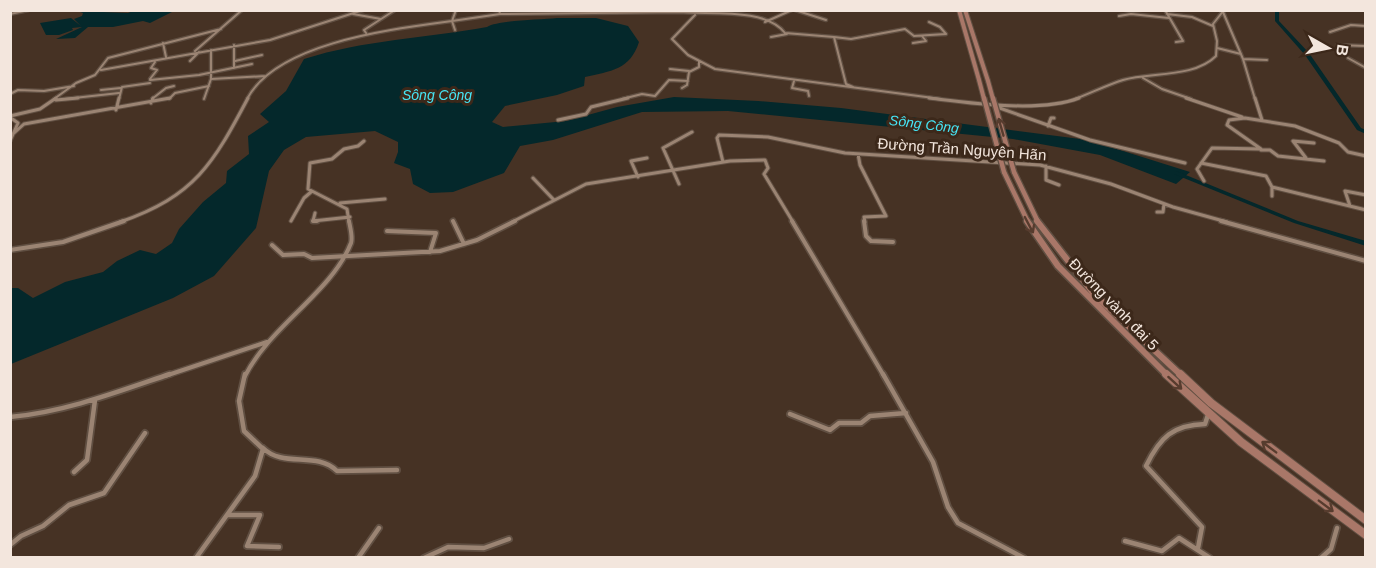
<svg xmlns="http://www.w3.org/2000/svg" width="1376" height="568" viewBox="0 0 1376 568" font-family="Arial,sans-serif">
	<rect width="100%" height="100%" fill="#463224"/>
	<path fill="#04282b" d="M77 11 128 13 133 11H174L150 23 143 21 113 27H88L75 38 56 39 82 27 72 28 73 30 59 35H46L40 23 71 18 81 26 74 19 82 16 83 13Z
		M557 18H596L628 26 639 42C630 70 611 71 585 77L584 86 557 95 505 106 492 122 503 127 566 121 617 107 674 97 758 101 841 108 1088 140 1190 172 1176 184 1100 155 1013 139 728 111 642 112 553 140 520 146 504 173 453 192 430 193 413 184 410 169 394 163 398 152V142L375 131 306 137 284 150 269 171 256 228 214 276 173 298 11 364 10 288H18L33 298 65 282 103 272 117 261 140 250 156 254 172 243 179 229 203 202 226 183 227 171 249 154 248 136 269 122 260 114 286 91 304 59C364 40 426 38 487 27 499 20 540 20 557 18Z"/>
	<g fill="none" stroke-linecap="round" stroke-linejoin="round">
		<path fill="#04282b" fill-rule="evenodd" d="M1275 10H1279V21L1309 53 1361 128 1366 130V134L1357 130 1305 55 1275 21Z
			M1176 171 1298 221 1366 241V246L1294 223 1174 174V172Z"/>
		<g stroke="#604f42" stroke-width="4.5">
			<path id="street-far3" d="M499 10 500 14 679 12C709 15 765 7 785 33L834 37 846 84 853 87
				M795 10 826 20
				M1165 10 1183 41 1176 42
				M1223 12 1243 59 1255 99
				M10 14 29 10
				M353 14 381 19
				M1167 14 1192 17 1213 26
				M695 15 672 39 688 55 715 69 941 99
				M1119 16 1131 14 1169 18
				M452 21 500 14
				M765 22 792 10
				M929 22 940 27 946 34
				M455 30 452 21 456 10
				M1330 32 1351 25 1366 26
				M366 33 364 30 395 10
				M771 37 787 34
				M834 37 851 39 905 29 914 36 946 34
				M163 43 166 57
				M913 43 926 41 922 36
				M234 45V68
				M1337 45 1366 46
				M1217 48 1241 54
				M195 51 242 10
				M1348 58 1366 68
				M1243 59 1267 60
				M190 61 199 52
				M235 61 262 55
				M670 69 689 71
				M101 70 270 40 363 10
				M1143 78 1162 89 1191 99
				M150 79 157 70 151 68 155 62
				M211 79 266 76
				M150 80 199 75 252 64
				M794 81 792 88 808 91 809 96
				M682 88 687 85 689 72 699 67V61
				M101 90 121 88
				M10 94 18 90 44 91 74 86
				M54 99 76 83 95 75 108 58 221 29
				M65 99 119 93
				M119 99 122 87 150 83
				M152 99 166 88 174 86
				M169 99 175 93 209 86
				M204 99 211 79V50
				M247 99C277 42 394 29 452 21
				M622 99 642 94 655 96 669 80 688 81
				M1075 99C1091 93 1107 85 1123 80 1151 72 1194 78 1216 56L1217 41 1213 24 1224 10"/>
		</g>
		<g stroke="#604f42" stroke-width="5">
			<path id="street-far2" d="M929 98C971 103 1040 113 1079 98
				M1186 98 1242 117
				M1255 98 1262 120
				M56 100 78 98
				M151 103 153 98
				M994 106 1090 140 1185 163
				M116 110 119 98
				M10 116 40 109 56 98
				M558 120 586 114 591 107 628 98
				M1048 126 1051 118H1054
				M14 133 24 124 170 98
				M10 141 18 123 11 118
				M1261 150H1270L1278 156 1324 161
				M858 154 860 165 886 216
				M1306 158 1293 141 1314 143
				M723 162 717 138 719 135 768 137 845 153 1040 165 1111 184 1173 207 1227 222
				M1201 163 1266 176 1272 187V196
				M1046 166V180L1059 185
				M638 177 631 161 647 158
				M533 178 553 199
				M1204 181 1197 169 1212 148 1261 149 1227 125 1229 120 1245 118 1295 126 1339 143 1348 152 1366 156
				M679 184 663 148 692 132
				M1272 187 1366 210
				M340 203 385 199
				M1350 206 1345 191 1366 195
				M1157 212H1163L1164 204
				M315 213 313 221 350 217
				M291 221 304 198 311 192
				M120 222C195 196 213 164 248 98
				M349 222 347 209 308 189 310 163 332 159 344 149 358 146 364 141
				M512 222 586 184 730 161 765 160 768 168 764 174 793 222
				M865 222 864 217 886 216"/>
		</g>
		<g stroke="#604f42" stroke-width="7">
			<path id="street-far1" d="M313 221H317
				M453 221 464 244
				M792 221 884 376
				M864 221 866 236 871 241 893 242
				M1221 221 1366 261
				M387 231 436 233 430 252
				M272 245 283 255 304 254 312 258 440 251 477 240 515 221
				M10 250 63 242 124 221
				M165 376 267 342
				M245 376C270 326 332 292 351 243 353 237 350 227 349 221"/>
		</g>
		<g stroke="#604f42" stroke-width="8">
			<path id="street" d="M883 374 933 462 948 507 958 523 1024 558
				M790 414 830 430 839 423H861L870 416 906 413
				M10 417C65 412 117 392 170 374
				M263 448C283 468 317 451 337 471L397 470
				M74 472 87 460 95 400
				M228 515H260L247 546 279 547
				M1125 541 1162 551 1179 538 1210 558
				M10 545 21 536 43 526 69 505 104 493 145 433
				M1198 548 1202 527 1146 466C1160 437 1173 425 1205 424L1208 415
				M196 558 255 476 263 449 244 431 239 401 245 374
				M358 558 379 528
				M424 558 448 547 484 548 509 539
				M1321 558 1331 549 1337 528"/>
		</g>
		<g stroke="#604f42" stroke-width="6">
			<path id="secondary-far3" d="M959 10 979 80
				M965 10 988 81"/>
		</g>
		<g stroke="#604f42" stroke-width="7">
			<path id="secondary-far2" d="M1004 172 1028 222
				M1014 172 1038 222"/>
		</g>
		<g stroke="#604f42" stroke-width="9">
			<path id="secondary-far1" d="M1027 221 1058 266 1168 376
				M1037 221 1094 294 1182 376"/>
		</g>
		<g stroke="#604f42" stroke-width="10">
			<path id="secondary" d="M1166 374 1241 442 1366 535
				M1180 374 1211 403 1366 520"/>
		</g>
		<use href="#street-far3" stroke="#9b8473" stroke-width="2"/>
		<use href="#street-far2" stroke="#9b8473" stroke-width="3"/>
		<use href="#street-far1" stroke="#9b8473" stroke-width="4"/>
		<use href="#street" stroke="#9b8473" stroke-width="4.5"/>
		<use href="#secondary-far3" stroke="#a97768" stroke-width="4"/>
		<use href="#secondary-far2" stroke="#a97768" stroke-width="4.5"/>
		<use href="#secondary-far1" stroke="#a97768" stroke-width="6"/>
		<use href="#secondary" stroke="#a97768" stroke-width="8"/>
		<g stroke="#604f42" stroke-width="6" stroke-linecap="butt">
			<path id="secondary-bridge-far1" d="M979 80 984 99
				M988 81 993 99"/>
		</g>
		<g stroke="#604f42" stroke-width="7" stroke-linecap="butt">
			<path id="secondary-bridge" d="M984 98 1004 172
				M993 98 1014 172"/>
		</g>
		<use href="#secondary-bridge-far1" stroke="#a97768" stroke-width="4"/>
		<use href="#secondary-bridge" stroke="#a97768" stroke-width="4.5"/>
	</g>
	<defs><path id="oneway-shaft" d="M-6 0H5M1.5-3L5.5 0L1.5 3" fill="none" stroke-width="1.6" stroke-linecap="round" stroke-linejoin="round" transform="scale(1.5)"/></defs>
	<g stroke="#573c2e">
		<use href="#oneway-shaft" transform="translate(1001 127) rotate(-106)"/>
		<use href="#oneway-shaft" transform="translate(1029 225) rotate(62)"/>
		<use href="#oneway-shaft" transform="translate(1175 383) rotate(42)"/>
		<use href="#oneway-shaft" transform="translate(1269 447) rotate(-143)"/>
		<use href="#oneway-shaft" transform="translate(1326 506) rotate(37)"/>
	</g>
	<g text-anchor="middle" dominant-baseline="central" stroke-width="6" stroke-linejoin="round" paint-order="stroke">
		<g font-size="14" font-style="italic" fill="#46e5f5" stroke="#3c281a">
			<text x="437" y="95">Sông Công</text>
			<text transform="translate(924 124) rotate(7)">Sông Công</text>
		</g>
		<g font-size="15" fill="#f3e6dd" stroke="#3c281a">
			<text transform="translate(962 149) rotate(4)">Đường Trần Nguyên Hãn</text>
			<text transform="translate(1114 304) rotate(46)">Đường vành đai 5</text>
		</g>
	</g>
	<rect width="1376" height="568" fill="none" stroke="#f3e6dd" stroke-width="24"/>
	<g transform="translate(1328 48) rotate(99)" stroke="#3c281a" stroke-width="4.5" paint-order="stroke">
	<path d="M0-4.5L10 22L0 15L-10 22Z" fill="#f3e6dd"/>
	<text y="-9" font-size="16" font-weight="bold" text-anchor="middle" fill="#f3e6dd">B</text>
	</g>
</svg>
